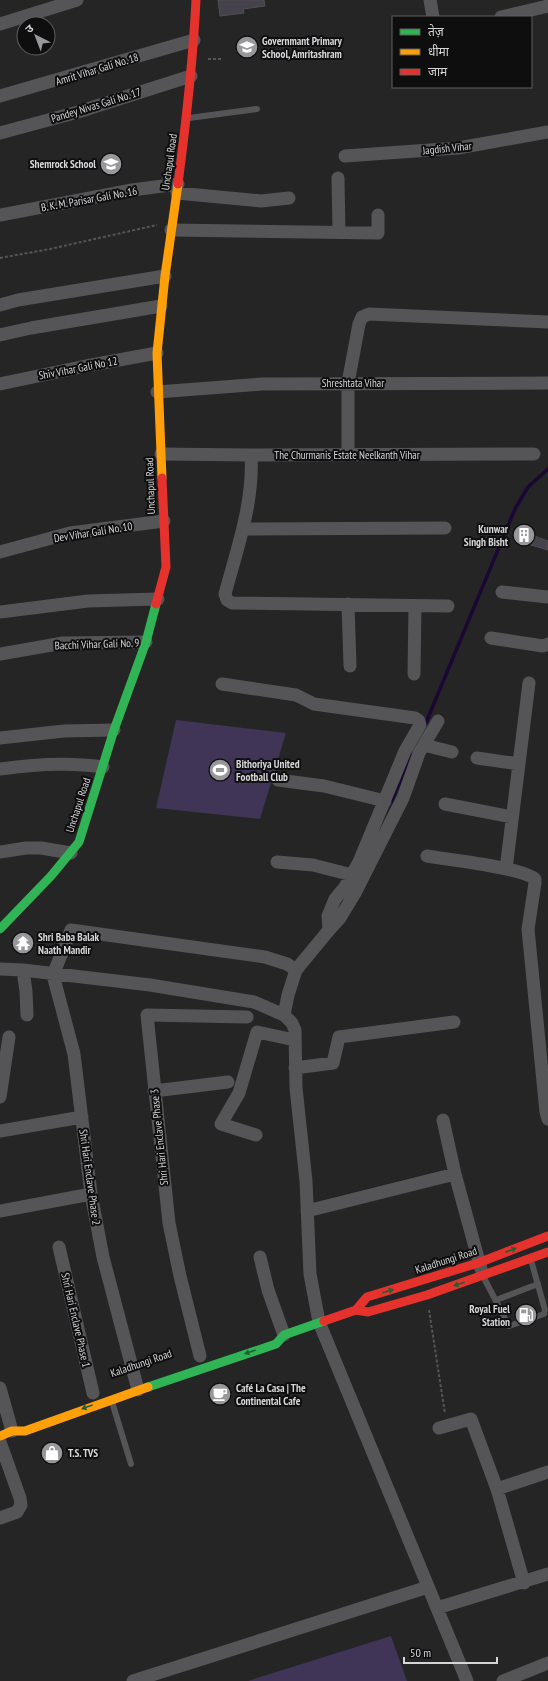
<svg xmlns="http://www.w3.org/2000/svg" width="548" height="1681" viewBox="0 0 548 1681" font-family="'PT Sans Narrow','Noto Sans Devanagari',sans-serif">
	<rect width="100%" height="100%" fill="#252526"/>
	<path fill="#403556" d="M176 720 286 733 260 819 156 808Z
		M391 1636 407 1681H248Z"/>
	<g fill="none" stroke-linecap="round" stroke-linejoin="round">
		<path stroke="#1a0733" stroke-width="3.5" d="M425 725 515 509 528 487 548 469
			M391 802 417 742"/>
	</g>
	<path fill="#45424c" stroke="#504f51" d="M218 0H264L265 6 243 9 244 13 220 16Z
		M518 530 548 541V550L514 540Z"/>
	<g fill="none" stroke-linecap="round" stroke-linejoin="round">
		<path stroke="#555556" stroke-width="2" stroke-dasharray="3 2" stroke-linecap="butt" d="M208 59H221
			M0 258 50 249 157 225
			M429 1310 445 1414"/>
		<path stroke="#555456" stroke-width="6" d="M189 118 257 109
			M484 1278 509 1326 544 1314 545 1310 531 1260
			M496 1300 538 1284
			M112 1402 131 1464"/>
		<path stroke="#555456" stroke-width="13" d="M430 0 433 17
			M501 17 548 6
			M0 24 77 0
			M0 96 194 40
			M0 133 78 112 191 76
			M345 156 458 148 548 132
			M338 178 339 232
			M177 193 261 201 289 198
			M0 215 132 190 178 184
			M171 230 378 233V215
			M0 305 18 300 165 276
			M0 335 31 328 161 306
			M0 384 86 366 157 353
			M157 392 262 384 548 383
			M161 454 251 455 534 454
			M251 455C254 502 237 549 225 594L227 600 232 603 448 606
			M348 455V383L359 324 362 317 369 314 548 322
			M243 529 445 528
			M0 552 70 533 164 521
			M502 592 548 597
			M348 604 350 666
			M0 612 88 601 158 599
			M491 638 543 646 548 644
			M0 654 63 643 146 642
			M414 674 415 606
			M222 684 296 695 314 704 415 718 419 721 420 725 405 751 359 862 345 887 335 899 328 916 329 930 296 970 288 995 284 1015 292 1023 295 1030 296 1088 306 1181 310 1274 319 1322 467 1681
			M0 738 64 731 114 730
			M424 745 452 752
			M477 758 519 764
			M0 769C35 764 68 762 103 767
			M278 780 324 786 385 801
			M445 804 512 817
			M0 852 26 848H41L71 853
			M427 856C449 860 520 867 535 879V883L528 929 546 1112 548 1119
			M277 862 313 865 352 875
			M506 869 529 683
			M329 930 340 918 355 893 403 798 419 753 438 721
			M0 969 23 970 150 985 254 1002 284 1015
			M23 970 26 991 27 1015
			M295 1068 333 1063 339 1037 454 1022
			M154 1091 228 1082
			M0 1097 9 1037
			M443 1120 455 1174 481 1269
			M0 1131 82 1117
			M256 1135 221 1124 239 1093 257 1032 295 1040
			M0 1211 91 1194
			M307 1211 455 1174
			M59 1247 93 1393
			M260 1257 268 1290 284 1335
			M200 1356 180 1276 169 1223 147 1015 247 1017
			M0 1388 12 1431
			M138 1390 103 1257 91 1194 74 1054 53 975 71 930 265 957 287 964 296 970
			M439 1428 471 1419 497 1489 524 1583
			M0 1442 20 1498 21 1505 17 1512 0 1518
			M497 1489 548 1472
			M437 1608 548 1574
			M133 1681 428 1587
			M503 1681 548 1663"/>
		<path stroke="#30b455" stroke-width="9" d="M0 929 51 876 79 842 114 730 146 642 156 604
			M148 1387 276 1344 284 1335 324 1321"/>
		<path stroke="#ff9f0a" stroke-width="9" d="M162 478 157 353 165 276 178 184
			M0 1436 12 1431H25L148 1387"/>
		<path stroke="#e5322d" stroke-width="9" d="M178 184C186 123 193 62 196 0
			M156 604 166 567 162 478
			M356 1310 367 1297 478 1263 548 1236
			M324 1321 356 1310 368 1312 427 1295 548 1252"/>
	</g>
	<defs><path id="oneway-solid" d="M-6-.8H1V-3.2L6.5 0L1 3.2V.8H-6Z"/></defs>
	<g fill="#1f6132">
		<use href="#oneway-solid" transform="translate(511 1250) rotate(-21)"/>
		<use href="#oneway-solid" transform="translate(459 1284) rotate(162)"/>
		<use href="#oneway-solid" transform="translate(388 1291) rotate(-16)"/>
		<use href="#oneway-solid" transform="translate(250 1352) rotate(161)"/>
		<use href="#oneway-solid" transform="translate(87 1407) rotate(160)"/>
	</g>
	<defs>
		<g id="school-disc" transform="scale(1.15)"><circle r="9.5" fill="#98979a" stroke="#0e0e0f"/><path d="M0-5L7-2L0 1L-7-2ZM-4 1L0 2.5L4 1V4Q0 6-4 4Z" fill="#fff"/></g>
		<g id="building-disc" transform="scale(1.15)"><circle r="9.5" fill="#98979a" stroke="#0e0e0f"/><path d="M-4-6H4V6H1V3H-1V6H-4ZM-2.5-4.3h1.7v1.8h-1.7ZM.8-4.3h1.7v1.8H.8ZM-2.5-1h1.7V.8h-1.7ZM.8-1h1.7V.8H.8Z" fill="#fff"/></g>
		<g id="stadium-disc" transform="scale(1.15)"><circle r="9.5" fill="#98979a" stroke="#0e0e0f"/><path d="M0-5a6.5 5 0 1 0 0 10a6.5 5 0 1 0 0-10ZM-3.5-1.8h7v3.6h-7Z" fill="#fff"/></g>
		<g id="temple-disc" transform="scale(1.15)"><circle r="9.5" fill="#98979a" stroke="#0e0e0f"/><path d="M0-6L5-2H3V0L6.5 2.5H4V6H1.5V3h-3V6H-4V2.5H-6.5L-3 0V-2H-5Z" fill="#fff"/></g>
		<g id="fuel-disc" transform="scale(1.15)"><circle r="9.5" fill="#98979a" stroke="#0e0e0f"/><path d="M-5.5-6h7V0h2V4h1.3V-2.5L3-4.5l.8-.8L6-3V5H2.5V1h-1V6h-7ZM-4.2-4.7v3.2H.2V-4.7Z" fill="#fff"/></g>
		<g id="cafe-disc" transform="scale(1.15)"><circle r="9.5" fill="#98979a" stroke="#0e0e0f"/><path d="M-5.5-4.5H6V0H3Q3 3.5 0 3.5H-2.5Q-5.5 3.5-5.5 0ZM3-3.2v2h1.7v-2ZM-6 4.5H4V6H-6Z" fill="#fff"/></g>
		<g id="shop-disc" transform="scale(1.15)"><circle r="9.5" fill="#98979a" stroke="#0e0e0f"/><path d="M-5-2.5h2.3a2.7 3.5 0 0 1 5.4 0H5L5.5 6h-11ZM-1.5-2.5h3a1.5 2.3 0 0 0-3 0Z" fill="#fff"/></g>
	</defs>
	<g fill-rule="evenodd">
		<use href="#school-disc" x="247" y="47"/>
		<use href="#school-disc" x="111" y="164"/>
		<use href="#building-disc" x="524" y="535"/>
		<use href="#stadium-disc" x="220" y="770"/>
		<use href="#temple-disc" x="23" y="943"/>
		<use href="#fuel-disc" x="526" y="1315"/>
		<use href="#cafe-disc" x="220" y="1394"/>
		<use href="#shop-disc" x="52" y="1453"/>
	</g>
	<g text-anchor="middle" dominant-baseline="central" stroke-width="4" stroke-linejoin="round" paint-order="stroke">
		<g font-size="11" font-weight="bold" fill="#d6d5d8" stroke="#0e0e0f" text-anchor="start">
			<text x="262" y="41">Governmant Primary<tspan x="262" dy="13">School, Amritashram</tspan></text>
			<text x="96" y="164" text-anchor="end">Shemrock School</text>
			<text x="508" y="529" text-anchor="end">Kunwar<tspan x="508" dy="13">Singh Bisht</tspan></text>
			<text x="236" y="764">Bithoriya United<tspan x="236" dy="13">Football Club</tspan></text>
			<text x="38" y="937">Shri Baba Balak<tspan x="38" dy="13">Naath Mandir</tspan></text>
			<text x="510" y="1309" text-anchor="end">Royal Fuel<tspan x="510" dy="13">Station</tspan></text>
			<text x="236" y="1388">Café La Casa | The<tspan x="236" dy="13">Continental Cafe</tspan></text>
			<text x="68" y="1453">T.S. TVS</text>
		</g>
		<g font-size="11" fill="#d6d5d8" stroke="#0e0e0f">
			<text transform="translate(97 69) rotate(-17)">Amrit Vihar Gali No. 18</text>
			<text transform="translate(96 105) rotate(-17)">Pandey Nivas Gali No. 17</text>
			<text transform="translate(447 148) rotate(-6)">Jagdish Vihar</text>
			<text transform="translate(169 162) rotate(-82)">Unchapul Road</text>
			<text transform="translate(89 199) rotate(-10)">B. K. M. Parisar Gali No. 16</text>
			<text transform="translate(78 368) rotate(-11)">Shiv Vihar Gali No 12</text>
			<text x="353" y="383">Shreshtata Vihar</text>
			<text x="347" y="455">The Churmanis Estate Neelkanth Vihar</text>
			<text transform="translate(150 486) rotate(-92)">Unchapul Road</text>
			<text transform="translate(93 532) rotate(-9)">Dev Vihar Gali No. 10</text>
			<text transform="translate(97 644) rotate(-2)">Bacchi Vihar Gali No. 9</text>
			<text transform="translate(78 805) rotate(-72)">Unchapul Road</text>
			<text transform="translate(159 1137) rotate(-96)">Shri Hari Enclave Phase 3</text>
			<text transform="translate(90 1177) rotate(82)">Shri Hari Enclave Phase 2</text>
			<text transform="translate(446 1260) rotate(-18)">Kaladhungi Road</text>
			<text transform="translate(76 1320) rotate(77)">Shri Hari Enclave Phase 1</text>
			<text transform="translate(141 1363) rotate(-19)">Kaladhungi Road</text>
		</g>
	</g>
	<rect x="392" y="16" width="140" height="72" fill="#0e0e0f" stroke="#5e5e5f"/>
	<rect x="400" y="29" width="20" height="6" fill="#30b455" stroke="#5e5e5f"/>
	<text x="428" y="36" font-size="12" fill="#d6d5d8">तेज़</text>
	<rect x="400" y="49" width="20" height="6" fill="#ff9f0a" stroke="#5e5e5f"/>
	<text x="428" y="56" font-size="12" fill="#d6d5d8">धीमा</text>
	<rect x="400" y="69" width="20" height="6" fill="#e5322d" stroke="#5e5e5f"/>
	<text x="428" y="76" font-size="12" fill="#d6d5d8">जाम</text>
	<g transform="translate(36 36) rotate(318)"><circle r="19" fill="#0e0e0f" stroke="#5e5e5f"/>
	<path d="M0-3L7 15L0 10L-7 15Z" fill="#98979a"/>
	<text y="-6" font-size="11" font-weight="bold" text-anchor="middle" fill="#d6d5d8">उ</text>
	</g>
	<path d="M404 1657v6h93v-6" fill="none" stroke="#d6d5d8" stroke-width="2"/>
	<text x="410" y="1657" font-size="12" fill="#d6d5d8" stroke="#0e0e0f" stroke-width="3" paint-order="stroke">50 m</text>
</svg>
